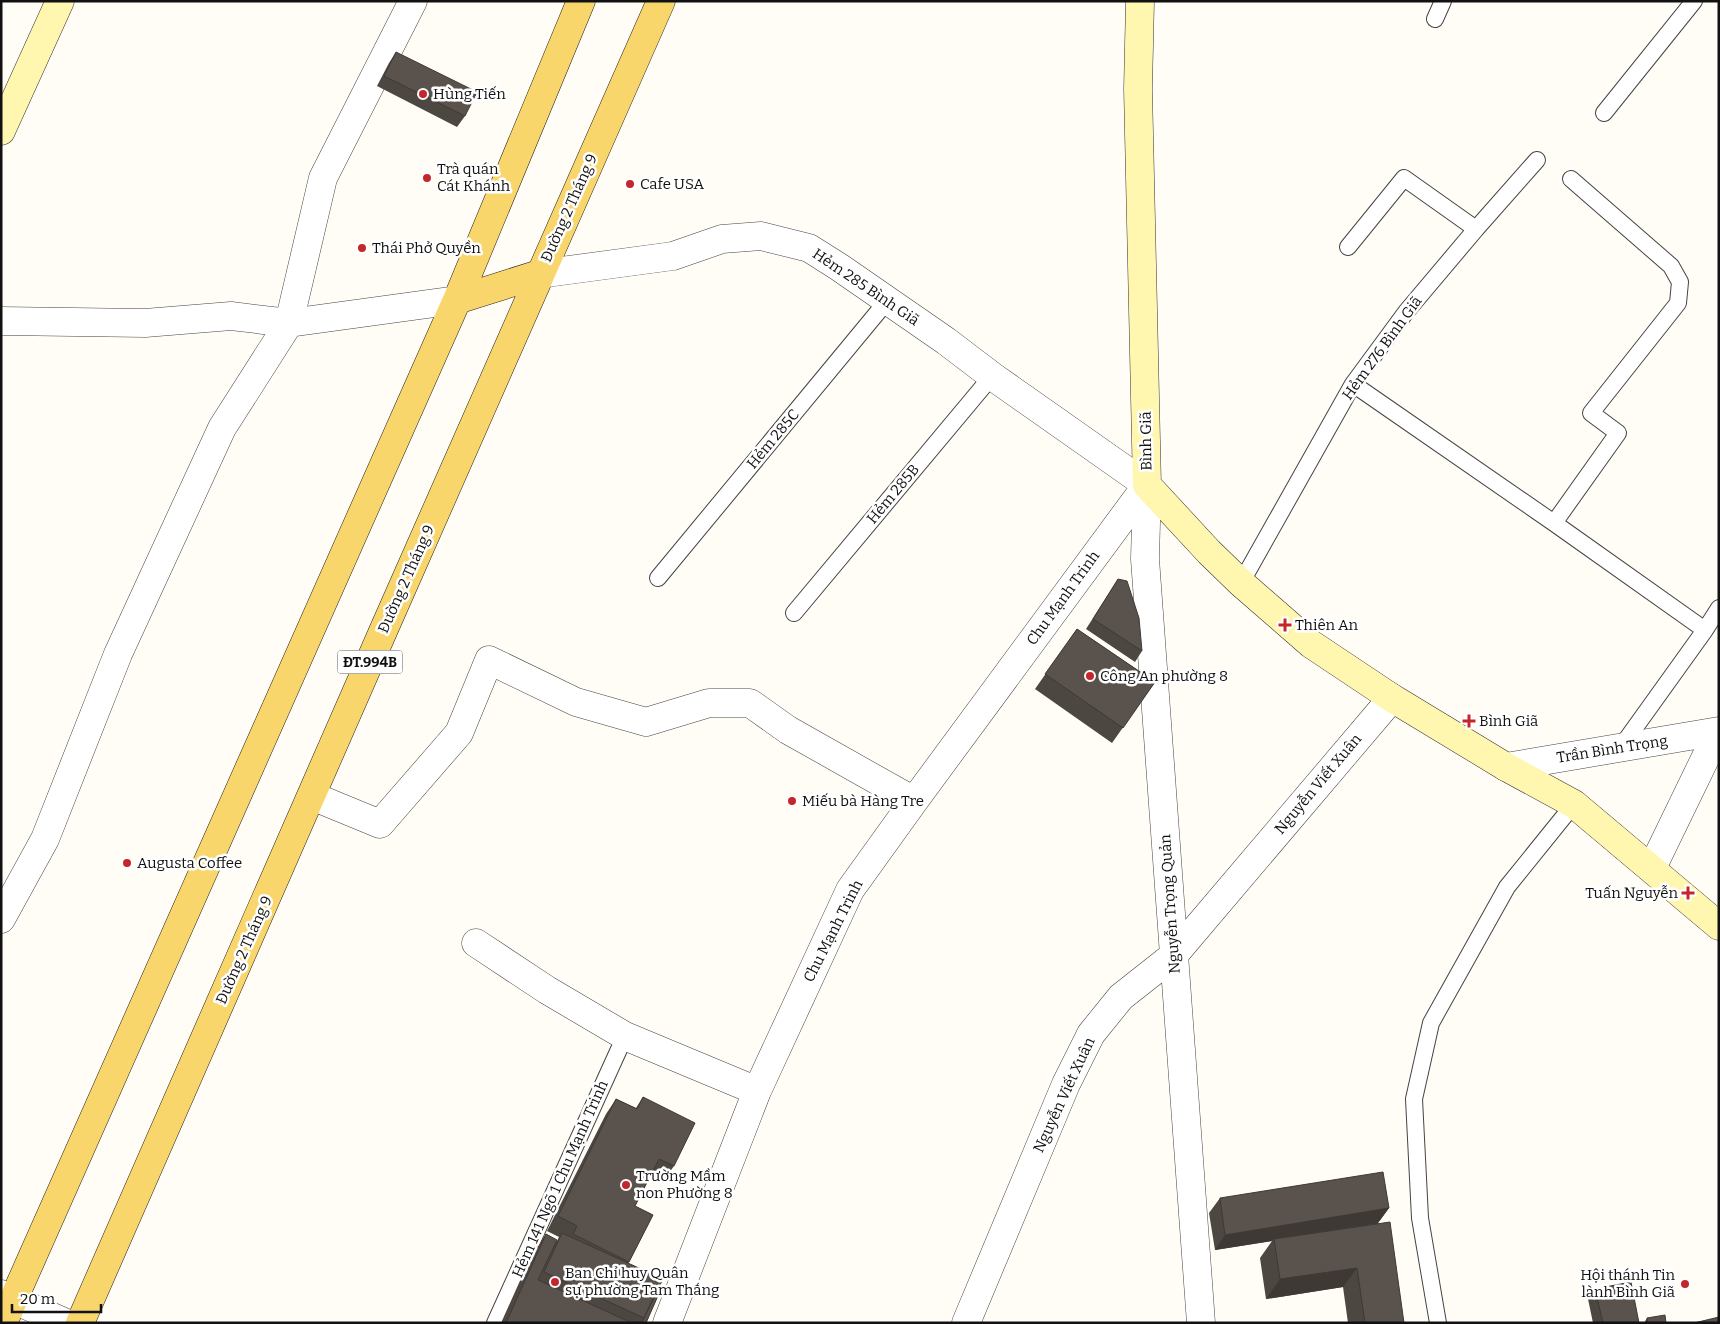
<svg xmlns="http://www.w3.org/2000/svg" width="1720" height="1324" viewBox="0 0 1720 1324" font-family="Bitter,serif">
	<rect width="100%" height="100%" fill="#fffdf5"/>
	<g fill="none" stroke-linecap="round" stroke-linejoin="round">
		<g stroke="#444" stroke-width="18">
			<path id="lane" d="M1435 19 1443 1
				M1604 113 1694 1
				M1348 247 1404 178 1476 229
				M1353 384 1554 523 1705 630
				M1554 523 1618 433 1591 413 1678 303 1680 282 1671 266 1571 179
				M658 578 887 301
				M1241 583 1353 384 1406 312 1476 229 1537 160
				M794 613 992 376
				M1621 747 1705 630 1719 608
				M495 1323 625 1036
				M1438 1323 1420 1218 1414 1099 1431 1023 1507 887 1574 804"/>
		</g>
		<g stroke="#444" stroke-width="29">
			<path id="street" d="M539 274 673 256 722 239 761 236 809 248 839 267 946 341 992 376 1147 485
				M1 321 145 323 231 316 289 323 457 300
				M1147 485 1145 559 1201 1323
				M1506 767 1719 731
				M312 796 380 824 459 733 489 660 576 702 646 722 709 703H750L788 730 914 801
				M1652 868 1718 732
				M1 919 45 839 118 654 222 428 289 323 323 178 413 1
				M476 943 547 990 625 1036 757 1091
				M1 1294 66 1323
				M667 1323 757 1091 850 890 914 801 1147 485
				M966 1323 1066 1084 1091 1034 1121 997 1173 956 1392 698"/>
		</g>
		<g stroke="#333" stroke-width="29">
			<path id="secondary" d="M1140 1 1138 89 1147 485 1209 552 1241 583 1311 644 1392 698 1506 767 1574 804 1719 926
				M1 131 60 1"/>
		</g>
		<g stroke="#222" stroke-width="29">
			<path id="primary" d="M457 300 539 274
				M3 1323 457 300 581 1
				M80 1323C274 882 465 441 661 1"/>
		</g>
		<use href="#lane" stroke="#fff" stroke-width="16"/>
		<use href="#street" stroke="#fff" stroke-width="28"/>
		<use href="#secondary" stroke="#fff6b0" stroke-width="28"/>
		<use href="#primary" stroke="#f9d66b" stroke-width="28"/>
	</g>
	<path fill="#4d4742" d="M396 52 465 116 457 127 377 86 389 63Z
		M1118 579 1142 651 1135 662 1086 629Z
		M1077 629 1155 682 1112 743 1035 689Z
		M643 1097 674 1166 663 1181 650 1175 635 1206 653 1215 628 1264 658 1288 646 1323H501L532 1254 546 1234 557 1241 559 1237 547 1231 606 1114 616 1099 636 1108Z
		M1220 1198 1389 1208 1378 1223 1404 1323H1348L1343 1287 1266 1299 1260 1258 1272 1241 1215 1250 1209 1213Z
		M1595 1289 1639 1323H1593L1588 1299Z
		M1647 1318 1666 1323H1644Z"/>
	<path fill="#3f3936" d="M1389 1208 1378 1223 1274 1239 1272 1241 1215 1250 1225 1235Z
		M1357 1268 1343 1287 1266 1299 1280 1279Z"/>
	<path fill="#5a524d" stroke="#3f3936" d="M396 52 477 92 465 116 384 76Z
		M1118 579 1127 581 1139 618 1142 651 1093 619Z
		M1077 629 1155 682 1123 728 1045 674Z
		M643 1097 695 1123 674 1166 659 1159 635 1206 653 1215 629 1262 573 1234 577 1226 558 1216 616 1099 637 1109Z
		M1383 1172 1389 1208 1225 1235 1220 1198Z
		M1390 1222 1404 1323H1365L1357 1268 1280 1279 1274 1239Z
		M562 1233 663 1279 644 1318 544 1272Z
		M546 1234 557 1240 538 1280 632 1323H506Z
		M1631 1282 1639 1323H1603L1595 1289Z
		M658 1288 661 1289 646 1323H641L644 1318Z
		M1665 1315 1666 1323H1648L1647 1318Z
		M1719 1317V1323H1694Z"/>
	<g fill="#c4262e" stroke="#fff" stroke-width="2">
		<circle cx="423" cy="94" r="5"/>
		<circle cx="427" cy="178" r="5"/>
		<circle cx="630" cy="184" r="5"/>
		<circle cx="362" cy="248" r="5"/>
		<path d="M1282.5 617.5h5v5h5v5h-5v5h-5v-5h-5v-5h5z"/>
		<circle cx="1090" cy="676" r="5"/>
		<path d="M1466.5 713.5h5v5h5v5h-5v5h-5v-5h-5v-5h5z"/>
		<circle cx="792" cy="801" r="5"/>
		<circle cx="127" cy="863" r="5"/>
		<path d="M1685.5 885.5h5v5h5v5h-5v5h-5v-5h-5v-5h5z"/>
		<circle cx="626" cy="1185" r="5"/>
		<circle cx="555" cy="1282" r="5"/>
		<circle cx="1685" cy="1284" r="5"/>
	</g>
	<g text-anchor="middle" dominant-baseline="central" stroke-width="5" stroke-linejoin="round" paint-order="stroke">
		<rect fill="#fff" stroke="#585858" stroke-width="1" x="337.5" y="650.5" width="65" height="23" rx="4"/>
		<g font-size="14" font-weight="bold" fill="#111">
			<text x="370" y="662">ĐT.994B</text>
		</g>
		<g font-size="15" fill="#111" stroke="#fff" text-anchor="start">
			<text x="433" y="94">Hùng Tiến</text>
			<text x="437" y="169">Trà quán<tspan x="437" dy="17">Cát Khánh</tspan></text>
			<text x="640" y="184">Cafe USA</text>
			<text x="372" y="248">Thái Phở Quyền</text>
			<text x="1295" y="625">Thiên An</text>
			<text x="1100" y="676">Công An phường 8</text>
			<text x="1479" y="721">Bình Giã</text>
			<text x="802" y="801">Miếu bà Hàng Tre</text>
			<text x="137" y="863">Augusta Coffee</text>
			<text x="1678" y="893" text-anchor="end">Tuấn Nguyễn</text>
			<text x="636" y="1176">Trường Mầm<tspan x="636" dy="17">non Phường 8</tspan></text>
			<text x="565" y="1273">Ban Chỉ huy Quân<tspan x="565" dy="17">sự phường Tam Thắng</tspan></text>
			<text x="1675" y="1275" text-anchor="end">Hội thánh Tin<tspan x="1675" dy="17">lành Bình Giã</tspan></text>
		</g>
		<g font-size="15" fill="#111" stroke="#fff">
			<text transform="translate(569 208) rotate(-66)">Đường 2 Tháng 9</text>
			<text transform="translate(866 287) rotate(34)">Hẻm 285 Bình Giã</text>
			<text transform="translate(1382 348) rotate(-54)">Hẻm 276 Bình Giã</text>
			<text transform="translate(773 439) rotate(-50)">Hẻm 285C</text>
			<text transform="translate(1146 441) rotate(-91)">Bình Giã</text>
			<text transform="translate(893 494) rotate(-50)">Hẻm 285B</text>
			<text transform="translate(406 579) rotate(-66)">Đường 2 Tháng 9</text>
			<text transform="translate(1063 598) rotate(-54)">Chu Mạnh Trinh</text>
			<text transform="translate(1612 749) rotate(-9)">Trần Bình Trọng</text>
			<text transform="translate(1318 784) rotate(-50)">Nguyễn Viết Xuân</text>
			<text transform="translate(1170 904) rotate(-94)">Nguyễn Trọng Quản</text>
			<text transform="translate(833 931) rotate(-63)">Chu Mạnh Trinh</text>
			<text transform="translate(244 950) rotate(-66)">Đường 2 Tháng 9</text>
			<text transform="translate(1064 1095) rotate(-65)">Nguyễn Viết Xuân</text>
			<text transform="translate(560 1179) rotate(-66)">Hẻm 141 Ngõ 1 Chu Mạnh Trinh</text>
		</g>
	</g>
	<rect width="1720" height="1324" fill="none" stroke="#111111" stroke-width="5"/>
	<path d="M12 1304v8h89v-8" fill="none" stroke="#111111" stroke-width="2.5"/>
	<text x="20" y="1304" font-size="15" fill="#111111" stroke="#ffffff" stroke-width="4" paint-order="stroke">20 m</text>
</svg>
